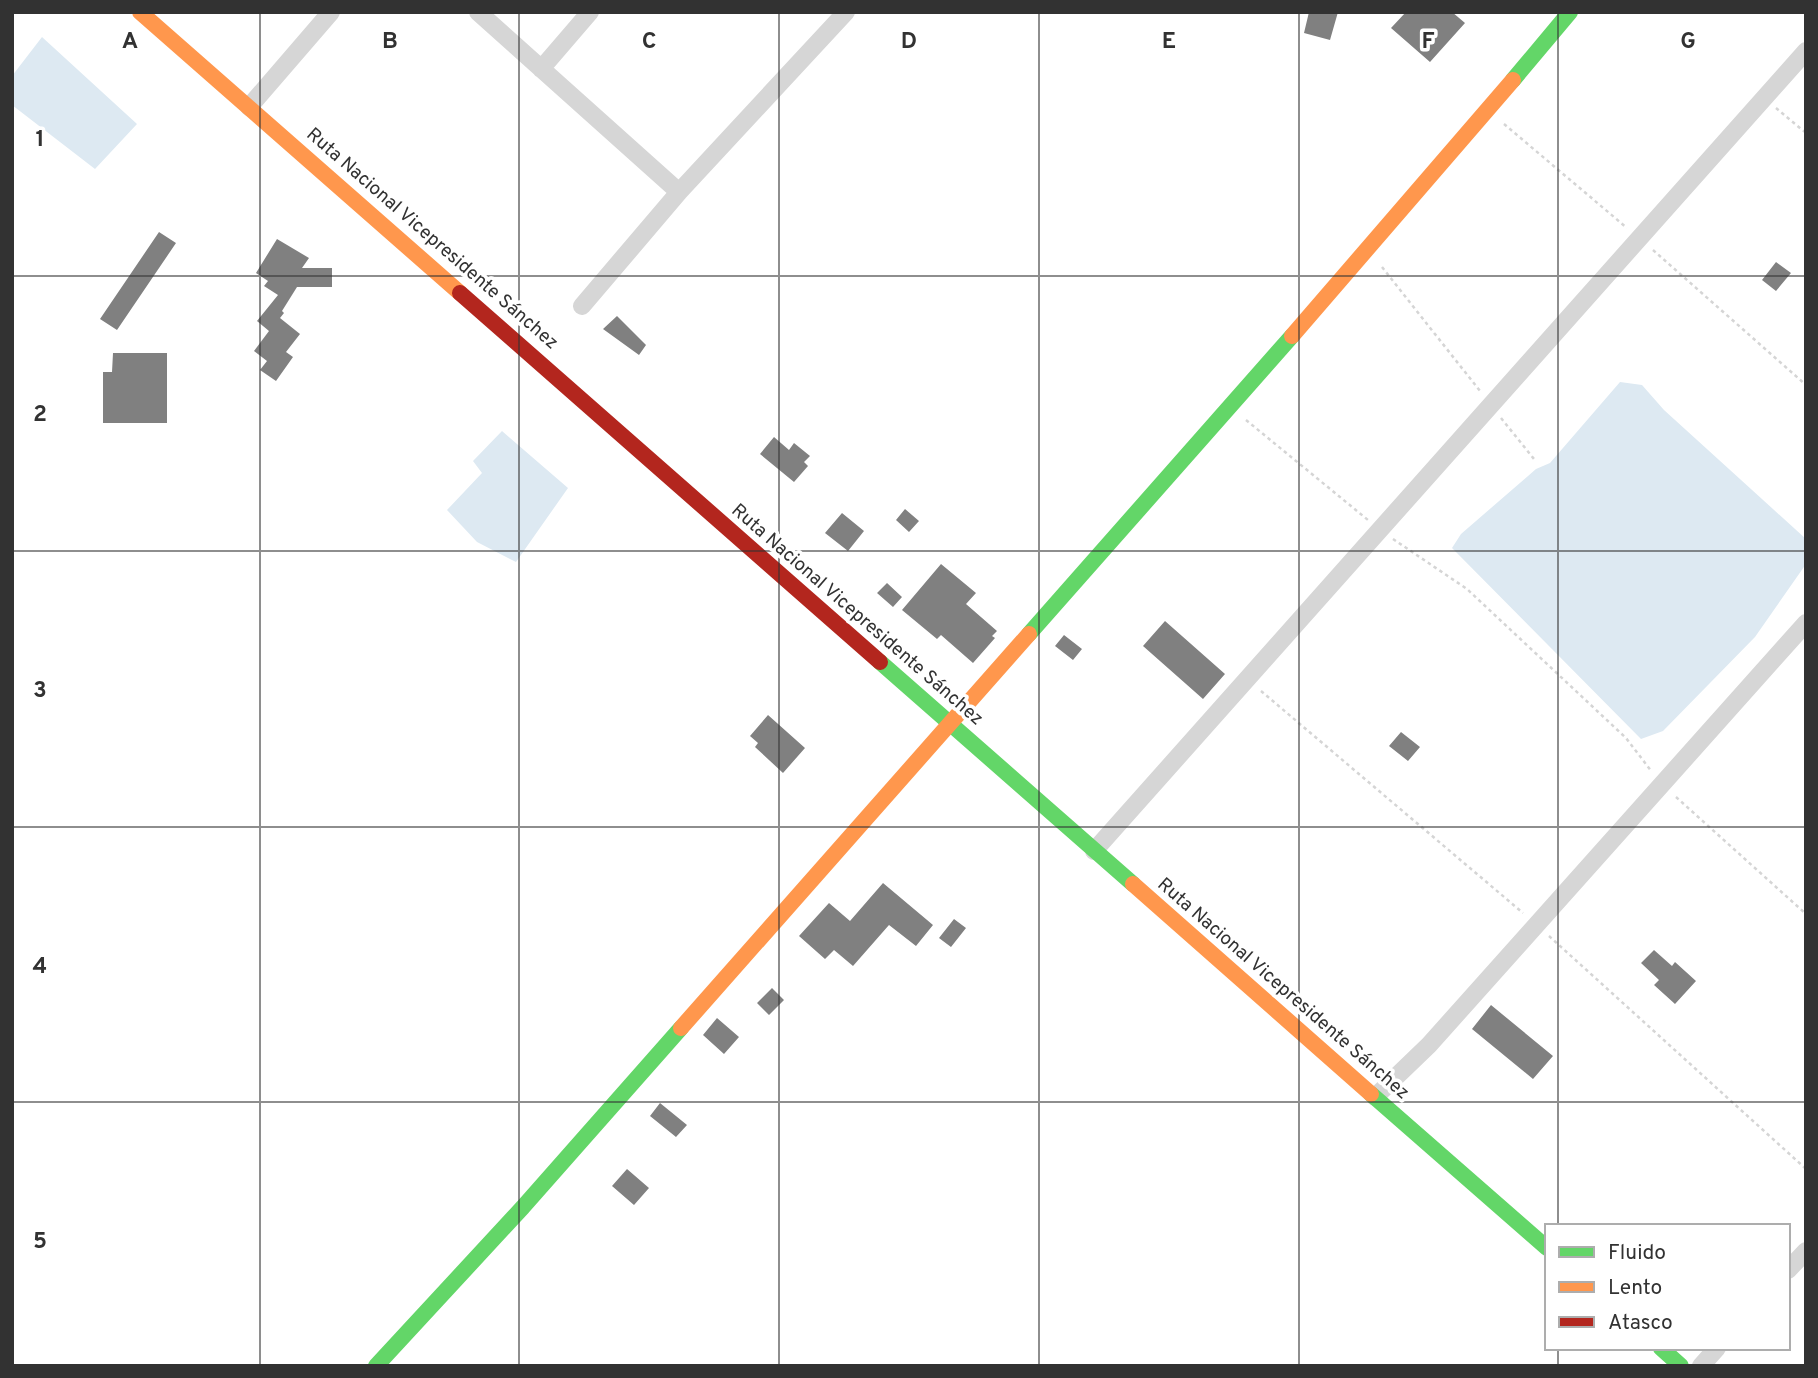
<svg xmlns="http://www.w3.org/2000/svg" width="1818" height="1378" viewBox="0 0 1818 1378" font-family="Overpass,sans-serif">
	<rect width="100%" height="100%" fill="#fff"/>
	<path fill="#dde9f2" d="M42 37 137 124 95 169 12 105V76Z
		M1620 382 1642 385 1664 410 1806 539V564L1755 637 1663 731 1641 739 1452 548 1461 534 1536 469 1550 463Z
		M502 431 568 488 516 562 477 542 447 510 482 473 473 461Z"/>
	<path fill="#808080" d="M1309 12H1338L1330 40 1304 33Z
		M1406 12H1452L1465 23 1430 62 1391 28Z
		M159 232 176 243 117 330 100 319Z
		M277 239 309 258 302 268H332V287H297L282 311 284 313 280 318 300 334 286 352 293 357 276 381 260 370 267 361 254 351 269 331 257 321 278 295 264 286 268 281 256 273Z
		M1776 262 1791 273 1776 291 1762 280Z
		M617 316 646 345 639 355 603 329Z
		M113 353H167V423H103V372H112Z
		M774 437 789 450 794 443 810 456 804 462 808 466 794 482 760 454Z
		M905 509 919 521 909 532 896 520Z
		M842 513 864 531 848 551 825 533Z
		M941 564 976 593 966 604 997 631 992 636 995 638 973 663 941 635 937 639 902 610Z
		M887 583 902 597 893 607 877 593Z
		M1165 621 1225 674 1203 699 1143 646Z
		M1064 635 1082 649 1073 660 1055 646Z
		M768 715 805 748 783 773 755 747 758 743 750 736Z
		M1401 732 1420 747 1408 761 1389 746Z
		M883 883 933 925 916 946 889 925 853 966 834 950 825 959 799 936 829 903 850 921Z
		M954 919 966 928 951 947 939 938Z
		M1654 950 1672 966 1675 962 1696 981 1675 1004 1654 985 1659 980 1641 963Z
		M772 988 784 1000 769 1015 757 1003Z
		M1491 1005 1553 1056 1533 1079 1472 1029Z
		M717 1018 739 1037 724 1054 703 1035Z
		M660 1103 687 1125 676 1137 650 1116Z
		M627 1169 649 1188 634 1205 612 1186Z"/>
	<g fill="none" stroke-linecap="round" stroke-linejoin="round">
		<path stroke="#d5d5d5" stroke-width="2.5" stroke-dasharray="3.5 3.5" stroke-linecap="butt" d="M1776 108 1806 133
			M1504 124 1627 228
			M1653 250 1806 385
			M1382 267 1480 391
			M1501 418 1534 459
			M1246 420 1368 520
			M1393 539 1467 589 1626 738 1652 772
			M1261 691 1523 913
			M1676 797 1806 914
			M1549 936 1806 1169"/>
		<path stroke="#d6d6d6" stroke-width="18" d="M478 12 679 192
			M541 69 590 12
			M249 107 331 12
			M582 306 679 192 846 12
			M1094 851 1806 51
			M1375 1097 1429 1045 1806 623
			M1788 1270 1806 1251
			M1701 1366 1717 1348"/>
		<path stroke="#63d668" stroke-width="16" d="M1513 80 1570 12
			M1029 634 1292 336
			M880 662 1133 884
			M1371 1094 1547 1248
			M1661 1348 1681 1366
			M376 1366 523 1207 681 1028"/>
		<path stroke="#ff974d" stroke-width="16" d="M140 12 460 293
			M1292 336 1513 80
			M1133 884 1371 1094
			M681 1028 1029 634"/>
		<path stroke="#b3261e" stroke-width="16" d="M460 293 880 662"/>
	</g>
	<path fill="none" stroke="#323232" stroke-width="2" stroke-opacity="0.55" d="M260 12V1366M519 12V1366M779 12V1366M1039 12V1366M1299 12V1366M1558 12V1226M12 276H1806M12 551H1806M12 827H1806M12 1102H1806M1558 1348V1366"/>
	<g text-anchor="middle" dominant-baseline="central" stroke-width="7" stroke-linejoin="round" paint-order="stroke">
		<g font-size="19" fill="#323232" stroke="#fff">
			<text transform="translate(432 239) rotate(41)">Ruta Nacional Vicepresidente Sánchez</text>
			<text transform="translate(857 615) rotate(41)">Ruta Nacional Vicepresidente Sánchez</text>
			<text transform="translate(1283 989) rotate(41)">Ruta Nacional Vicepresidente Sánchez</text>
		</g>
	</g>
	<g font-size="23" text-anchor="middle" font-weight="bold" fill="#323232" stroke="#fff" stroke-width="7" stroke-linejoin="round" paint-order="stroke">
		<text x="130" y="48">A</text>
		<text x="390" y="48">B</text>
		<text x="649" y="48">C</text>
		<text x="909" y="48">D</text>
		<text x="1169" y="48">E</text>
		<text x="1428" y="48">F</text>
		<text x="1688" y="48">G</text>
		<text x="40" y="146">1</text>
		<text x="40" y="421">2</text>
		<text x="40" y="697">3</text>
		<text x="40" y="973">4</text>
		<text x="40" y="1248">5</text>
	</g>
	<rect width="1818" height="1378" fill="none" stroke="#323232" stroke-width="28"/>
	<rect x="1545" y="1224" width="245" height="126" fill="#ffffff" stroke="#adadad" stroke-width="2"/>
	<rect x="1559" y="1247" width="35" height="10" fill="#63d668" stroke="#adadad" stroke-width="2"/>
	<text x="1608" y="1259" font-size="21" fill="#323232">Fluido</text>
	<rect x="1559" y="1282" width="35" height="10" fill="#ff974d" stroke="#adadad" stroke-width="2"/>
	<text x="1608" y="1294" font-size="21" fill="#323232">Lento</text>
	<rect x="1559" y="1317" width="35" height="10" fill="#b3261e" stroke="#adadad" stroke-width="2"/>
	<text x="1608" y="1329" font-size="21" fill="#323232">Atasco</text>
</svg>
